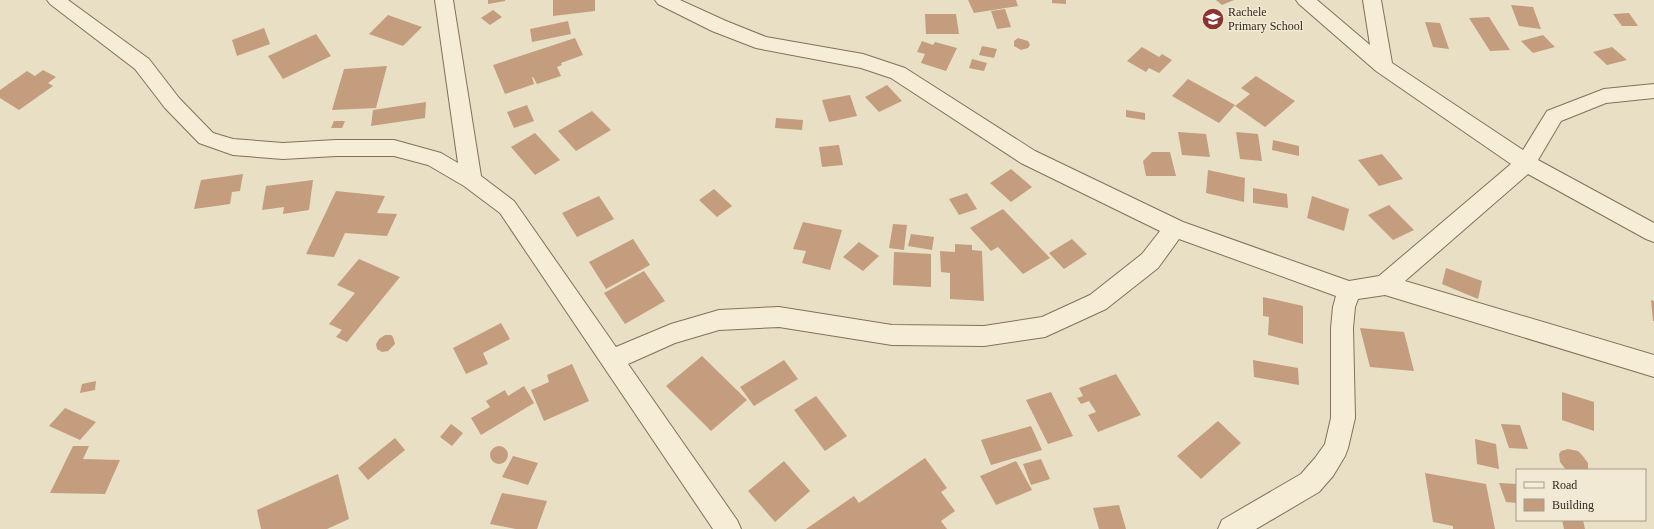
<svg xmlns="http://www.w3.org/2000/svg" width="1654" height="529" viewBox="0 0 1654 529" font-family="Georgia,serif">
	<rect width="100%" height="100%" fill="#e9dfc4"/>
	<path fill="#c39d7e" d="M488 0H505V1L488 4Z
		M553 0H595V11L553 16Z
		M968 0H1016L1018 6 974 13Z
		M1052 0H1066V4L1052 3Z
		M1216 0H1234L1222 5Z
		M1511 5 1533 7 1541 29 1519 26Z
		M1005 9 1011 27 997 29 991 11Z
		M493 10 502 17 490 25 481 18Z
		M1629 13 1638 26H1622L1613 14Z
		M925 14H956L959 34H926Z
		M388 15 422 27 403 46 369 34Z
		M1489 17 1510 50 1490 51 1469 18Z
		M568 21 571 34 532 42 530 29Z
		M1425 22 1440 23 1449 49 1433 47Z
		M264 28 270 44 237 56 232 40Z
		M316 34 331 56 283 79 268 56Z
		M1543 35 1555 47 1533 53 1521 41Z
		M575 38 583 55 561 63 562 65 557 67 561 76 537 84 533 77H532L534 84 505 94 493 65Z
		M1018 38 1028 41 1030 45 1028 48 1021 50 1014 46V41Z
		M922 41 933 45 935 42 957 48 946 71 921 63 925 54 917 52Z
		M982 46 997 49 994 58 979 55Z
		M1142 47 1159 57 1162 54 1172 60 1159 73 1149 68 1146 72 1127 61Z
		M1612 47 1627 60 1607 65 1593 52Z
		M972 59 987 63 984 71 969 68Z
		M387 66 376 108 332 110 344 69Z
		M43 70 56 77 48 83 53 86 19 110 0 98V90L27 71 35 76Z
		M1256 76 1295 101 1265 127 1235 106 1250 94 1241 88Z
		M1188 79 1235 105 1219 123 1172 96Z
		M887 85 902 101 879 112 865 97Z
		M850 95 857 116 829 122 822 100Z
		M426 102 425 118 371 126 373 110Z
		M527 105 534 121 514 128 507 112Z
		M1126 110 1145 113V120L1126 117Z
		M592 111 611 130 576 151 558 131Z
		M776 118 803 120 802 130 775 128Z
		M334 121H345L342 128H331Z
		M1178 132 1206 134 1210 157 1182 155Z
		M1236 132 1258 134 1262 161 1240 159Z
		M535 133 560 160 535 175 511 147Z
		M1273 140 1299 146V156L1272 150Z
		M839 145 843 165 822 167 819 147Z
		M1152 152H1170L1176 176H1146L1143 161Z
		M1382 154 1403 179 1379 186 1358 160Z
		M1011 169 1032 187 1011 202 990 183Z
		M1208 170 1245 178 1244 202 1206 193Z
		M243 174 240 191 232 192 230 204 194 209 201 180Z
		M313 180 309 210 283 214 284 207 262 210 266 186Z
		M1253 188 1287 194 1288 208 1253 203Z
		M714 189 732 206 717 217 699 200Z
		M336 191 385 196 377 213 397 214 387 236 345 233 334 257 306 254Z
		M967 193 977 209 959 215 949 199Z
		M599 196 614 219 577 237 562 213Z
		M1312 196 1349 209 1344 231 1307 218Z
		M1389 205 1414 230 1393 240 1368 215Z
		M1003 209 1050 258 1023 274 998 247 991 251 970 228Z
		M803 222 842 230 830 270 802 263 806 251 793 249Z
		M893 224 907 225 904 250 889 248Z
		M911 234 934 237 932 250 908 246Z
		M633 239 650 265 606 289 589 262Z
		M1072 239 1087 254 1064 269 1049 253Z
		M859 242 879 256 863 271 843 257Z
		M955 244 972 245V250L982 251 984 301 950 299V273L941 272 940 251 955 252Z
		M894 252 931 254V287L893 285Z
		M359 259 400 277 347 342 336 337 342 330 329 324 355 293 337 285Z
		M1446 268 1482 281 1478 299 1442 284Z
		M644 271 665 301 625 324 604 293Z
		M1263 297 1303 306V344L1268 335 1269 317 1263 316Z
		M1651 300 1654 301V321H1653Z
		M501 323 510 339 483 353 488 364 466 374 453 348Z
		M1360 328 1404 332 1414 371 1370 367Z
		M385 335H391L393 337 395 344 388 351 382 352 377 349 376 344 379 339Z
		M702 356 747 400 711 431 666 386Z
		M784 360 798 379 754 406 740 387Z
		M1253 360 1298 368 1299 385 1254 377Z
		M572 364 589 401 544 421 531 390 549 382 547 375Z
		M1116 374 1141 415 1098 432 1088 415 1096 412 1089 401 1081 404 1077 398 1083 396 1079 388Z
		M96 381 95 390 80 393 82 384Z
		M524 386 534 403 481 435 471 418 490 407 486 401 505 390 508 396Z
		M1051 392 1073 436 1048 444 1026 400Z
		M1562 392 1594 402V431L1562 420Z
		M816 396 847 436 825 451 794 410Z
		M65 408 96 422 80 440 49 426Z
		M1218 421 1241 443 1201 479 1177 456Z
		M451 424 463 433 452 446 440 437Z
		M1501 424 1520 425 1528 449 1509 448Z
		M1031 426 1042 450 991 465 981 440Z
		M395 438 405 450 368 480 358 468Z
		M1475 439 1496 444 1499 469 1477 464Z
		M490 455a9 9 0 1 1 18 0a9 9 0 1 1-18 0Z
		M73 446H89L83 459 120 460 105 494 50 493Z
		M1568 449 1578 451 1582 455 1588 463V470H1566L1560 462 1559 454 1561 451Z
		M513 456 538 463 528 485 502 477Z
		M925 458 947 488 941 492 955 511 941 521 947 529H806L854 496 859 503Z
		M1041 459 1050 479 1031 485 1023 464Z
		M784 461 810 491 775 522 748 491Z
		M1016 461 1032 490 996 505 980 476Z
		M1425 473 1486 484 1495 529H1453V526L1433 522Z
		M338 474 349 519 327 529H261L257 510Z
		M1499 483 1517 484V503L1506 502Z
		M502 493 547 501 537 529H516L490 524Z
		M1119 505 1126 529H1099L1093 508Z
		M1562 520H1583L1585 529H1564Z"/>
	<g fill="none" stroke-linecap="round" stroke-linejoin="round">
		<g stroke="#82715c" stroke-width="2">
			<path id="minor" d="M47 0H68L149 59 179 98 213 133 233 139 283 143 336 140H394L441 153 458 163 435 0H453L481 176 514 201 616 347 671 324 719 310 779 307 892 325 984 326 1042 317 1090 295 1142 254 1160 231 1021 163 891 78 861 68 756 48 712 31 658 4 655 0H680L726 21 766 37 863 54 905 68 1035 151 1183 222 1349 281 1379 276 1511 164 1376 71 1299 4 1296 0H1317L1370 45 1363 0H1381L1392 63 1523 150 1547 111 1604 89 1654 84V98L1606 103 1561 121 1538 160 1654 223V242L1646 239 1528 174 1405 281 1654 355V377L1385 295 1358 299 1355 307 1353 328 1355 418 1348 448 1345 456 1333 476 1319 492 1256 529H1218L1222 520 1301 474 1315 458 1325 444 1331 418V328L1333 307 1336 296 1179 239 1158 268 1106 309 1045 337 984 346 892 345 779 327 719 330 675 343 628 364 737 520 741 529H713L500 213 464 186 428 165 394 156H336L283 159 233 155 199 143 165 108 135 69 50 4Z"/>
		</g>
		<use href="#minor" fill="#f5edd6" fill-rule="evenodd"/>
	</g>
	<defs>
		<g id="school-disc" transform="scale(1.15)"><circle r="9.5" fill="#8b3533" stroke="#f1e9d3"/><path d="M0-5L7-2L0 1L-7-2ZM-4 1L0 2.5L4 1V4Q0 6-4 4Z" fill="#fff"/></g>
	</defs>
	<g fill-rule="evenodd">
		<use href="#school-disc" x="1213" y="19"/>
	</g>
	<g text-anchor="middle" dominant-baseline="central" stroke-width="3" stroke-linejoin="round" paint-order="stroke">
		<g font-size="12" fill="#33291f" stroke="#f1e9d3" text-anchor="start">
			<text x="1228" y="12">Rachele<tspan x="1228" dy="14">Primary School</tspan></text>
		</g>
	</g>
	<rect x="1516" y="469" width="130" height="52" fill="#f1e9d3" stroke="#a59c8b"/>
	<rect x="1524" y="482" width="20" height="6" fill="#f5edd6" stroke="#a59c8b"/>
	<text x="1552" y="489" font-size="12" fill="#33291f">Road</text>
	<rect x="1524" y="499" width="20" height="12" fill="#c39d7e" stroke="#a59c8b"/>
	<text x="1552" y="509" font-size="12" fill="#33291f">Building</text>
</svg>
